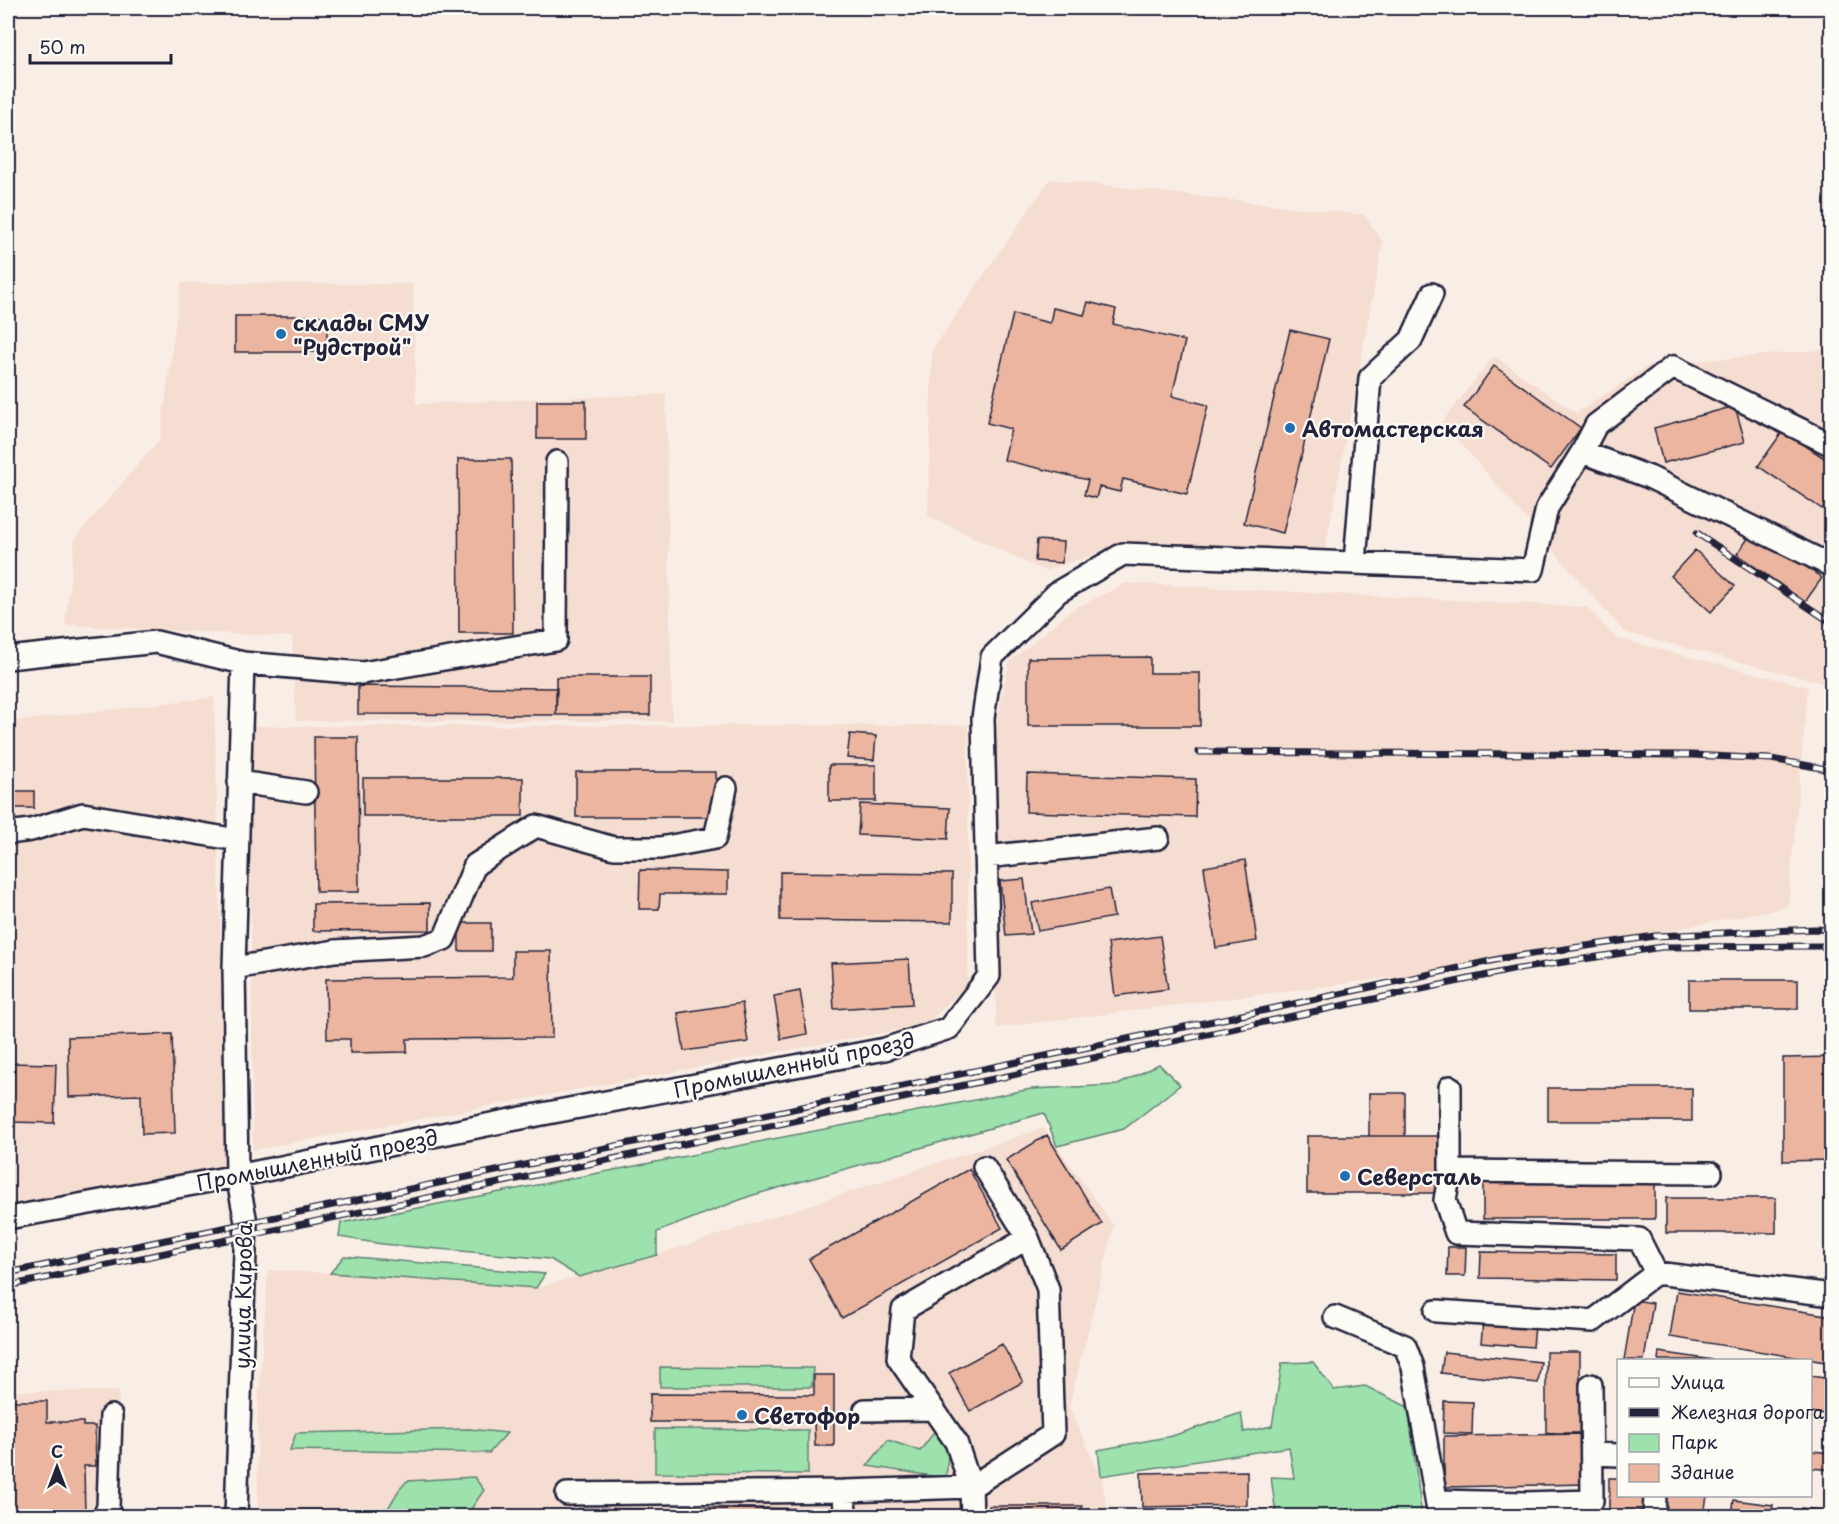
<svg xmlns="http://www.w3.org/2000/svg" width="1839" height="1524" viewBox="0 0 1839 1524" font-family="'Playpen Sans',sans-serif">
	<rect width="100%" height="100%" fill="#f9eee6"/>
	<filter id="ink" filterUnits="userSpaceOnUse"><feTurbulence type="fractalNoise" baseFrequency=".0167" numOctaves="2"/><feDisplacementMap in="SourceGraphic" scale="12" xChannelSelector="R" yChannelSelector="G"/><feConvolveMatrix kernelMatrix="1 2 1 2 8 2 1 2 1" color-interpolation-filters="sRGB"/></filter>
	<g filter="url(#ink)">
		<path fill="#f5ddd1" d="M1050 179 1364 215 1383 242 1325 550 1125 544 1045 571 928 516 932 350Z
			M181 283 413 284 416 404 666 394 672 721H296L292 637 65 625 75 538 160 439Z
			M1831 349V685L1624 632 1442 422 1494 356 1576 413 1650 365Z
			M1126 583 1587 607 1616 638 1808 687 1788 907 1498 964 996 1028V727L1009 662 1070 611Z
			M214 697 227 1166 8 1212V722Z
			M968 725V985L925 1025 253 1150 249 726Z
			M1044 1128 1114 1226 1069 1407 1101 1476 1109 1516H258L257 1419 268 1270 330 1273 536 1288 657 1255Z
			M8 1391H119V1516H8Z"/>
		<path fill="#9de1ad" stroke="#608274" stroke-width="1.5" d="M1159 1064 1180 1085 1124 1129 1057 1146 1044 1113 750 1196 657 1232V1255L579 1277 550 1259 382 1244 339 1237 341 1223 1031 1089 1118 1085Z
			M344 1256 545 1274 536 1288 330 1273Z
			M1313 1362 1334 1390 1365 1386 1408 1407 1422 1516 1276 1514 1271 1477 1294 1478 1289 1447 1101 1476 1098 1450 1172 1436 1241 1413 1244 1432 1272 1426 1282 1363Z
			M660 1367 813 1368 812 1387H660Z
			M469 1429 507 1433 489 1453 290 1450 296 1433Z
			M655 1429 808 1430V1474L655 1473Z
			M935 1431 949 1444 946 1478 867 1466 888 1440 920 1451Z
			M474 1477 484 1490 469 1512 482 1516H304L301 1510H387L399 1490 407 1481Z"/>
		<path fill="#ebb5a0" stroke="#22223b" stroke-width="1.5" d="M1088 302 1116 309 1113 324 1185 341 1172 396 1208 405 1187 494 1123 479 1120 492 1099 487 1096 498 1084 495 1088 480 1004 460 1011 429 987 423 1013 314 1050 323 1053 308 1084 315Z
			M235 316H327V352H235Z
			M1290 330 1329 339 1283 533 1244 523Z
			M1494 366 1581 428 1551 469 1464 407Z
			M537 401H586V439H537Z
			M1735 406 1745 442 1663 463 1654 428Z
			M1783 431 1832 463V495L1822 509 1758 466Z
			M458 459H511L513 633H459Z
			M1754 530 1822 578 1805 602 1737 554Z
			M1037 540 1063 542 1062 563 1035 561Z
			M1695 550 1735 586 1711 612 1671 576Z
			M1150 657V673H1200V726H1028V658Z
			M556 677H650V715H556Z
			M358 686 557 688 556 715 358 714Z
			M850 734 876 736 874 760 847 758Z
			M314 737H358L359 892H316Z
			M829 765H876V801H829Z
			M576 772H716V817H576Z
			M1027 774 1196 779 1195 817 1026 812Z
			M363 778H523V816H363Z
			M8 791H34V808H8Z
			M860 804 950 808 948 839 858 835Z
			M1245 860 1257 941 1216 948 1204 867Z
			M640 870 728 872V894H660L659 909H639Z
			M780 872 952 874V922L780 920Z
			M1024 879 1031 934 1006 936 1000 881Z
			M1109 889 1114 917 1038 931 1032 903Z
			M430 903V930L313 931V904Z
			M459 923H491V951H459Z
			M1160 936 1168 989 1115 996 1108 943Z
			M513 951H551L552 1038 407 1039V1052L350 1053V1039H327L326 979 513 977Z
			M909 959 912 1004 834 1009 831 963Z
			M1689 980H1798V1009H1689Z
			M800 991 807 1034 781 1039 774 996Z
			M742 1003 748 1042 684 1051 678 1013Z
			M172 1034 175 1133 142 1134 141 1095 69 1097 68 1037Z
			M1832 1057V1160L1783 1161V1058Z
			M8 1063 56 1064 54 1123 8 1122Z
			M1548 1088H1692V1121H1548Z
			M1369 1093H1405V1136H1369Z
			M1047 1135 1102 1224 1061 1250 1006 1160Z
			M1307 1136H1441V1193H1307Z
			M969 1169 1002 1228 842 1318 809 1259Z
			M1483 1183H1655V1219H1483Z
			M1666 1198H1776V1233H1666Z
			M1448 1247H1466L1465 1276H1447Z
			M1481 1252 1616 1254V1280L1480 1278Z
			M1677 1291 1832 1316V1363L1670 1337Z
			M1634 1300 1653 1303 1644 1360H1624Z
			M1483 1321 1535 1326 1533 1347 1481 1343Z
			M1002 1344 1023 1382 970 1411 949 1373Z
			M1444 1352 1541 1362 1538 1383 1441 1373Z
			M1546 1352H1580V1433H1546Z
			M1659 1352 1713 1360H1658Z
			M814 1375H834V1446H815L814 1422H650V1394L814 1395Z
			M1810 1376 1832 1379V1415L1810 1412Z
			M8 1401H47V1422H83V1426H95L96 1466H84L85 1516H8Z
			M1444 1401 1473 1402 1472 1434 1443 1433Z
			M1587 1434 1588 1484 1444 1487V1436Z
			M1812 1451 1832 1453V1470L1811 1468Z
			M1247 1471V1505L1142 1507 1141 1473Z
			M1609 1478H1618V1496H1649V1511H1609Z
			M1665 1496H1707L1704 1515 1663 1510Z
			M1734 1500 1773 1505 1771 1516H1732Z
			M989 1506H1082V1516H989Z
			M684 1507 816 1509V1516H684Z
			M1801 1508 1832 1512V1516H1800Z
			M579 1509H650V1516H579Z
			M950 1510V1516H869V1511Z"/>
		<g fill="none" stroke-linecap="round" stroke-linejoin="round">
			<g stroke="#22223b" stroke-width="26">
				<path id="minor" d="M1582 452 1649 477 1832 566
					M1355 562 1370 378 1411 340 1432 294
					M8 658 156 642 243 663 362 673 556 640 557 462
					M239 782 306 792
					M8 833 31 830 83 814 238 840
					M986 857 1158 838
					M234 968 335 951 424 946 444 939 475 865 536 826 614 848H660L715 838 726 788
					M1450 1087V1171L1711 1173
					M984 1167 1028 1238 1048 1289 1053 1434 971 1487 956 1442 898 1358 903 1310 1028 1238
					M1450 1171 1445 1200 1456 1233 1639 1239 1656 1273
					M8 1218 237 1176 511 1120 885 1049 949 1028 989 976 983 718 992 657 1058 592 1123 554 1533 570 1547 508 1582 452 1596 425 1673 367 1832 445
					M1436 1311 1593 1321 1656 1273 1832 1295
					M1335 1317 1405 1346 1413 1367 1439 1516
					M865 1410 933 1409
					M1593 1454 1618 1455
					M844 1491 845 1516
					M567 1494 844 1491 971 1487 972 1516
					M1437 1501 1525 1503V1516
					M1525 1503 1592 1501 1591 1385
					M104 1516 108 1507 111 1416
					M236 1516 246 1222 237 1176 234 968 243 663
					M1654 1516 1655 1496"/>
			</g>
			<use href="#minor" stroke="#fdfcf7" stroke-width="21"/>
			<g stroke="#22223b" stroke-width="7">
				<path id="rail" d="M1697 533 1832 623
					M1199 752 1692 755 1771 759 1832 770
					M8 1273 1261 1011 1504 958 1655 936 1815 929 1832 930
					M8 1286 1512 970 1662 947 1832 946"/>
			</g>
			<use href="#rail" stroke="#fdfcf7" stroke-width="4.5" stroke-dasharray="14" stroke-linecap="butt"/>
		</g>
	</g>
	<g fill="#1f6fb2" stroke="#fdfcf7" stroke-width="2">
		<circle cx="281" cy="334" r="6"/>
		<circle cx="1290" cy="428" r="6"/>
		<circle cx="1345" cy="1176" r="6"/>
		<circle cx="742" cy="1415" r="6"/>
	</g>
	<g text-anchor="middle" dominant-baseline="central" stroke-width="4.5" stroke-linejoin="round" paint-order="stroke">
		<g font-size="21" font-weight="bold" fill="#22223b" stroke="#fdfcf7" text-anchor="start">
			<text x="293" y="322">склады СМУ<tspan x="293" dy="24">"Рудстрой"</tspan></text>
			<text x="1302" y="428">Автомастерская</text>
			<text x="1357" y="1176">Северсталь</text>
			<text x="754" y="1415">Светофор</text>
		</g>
		<g font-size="21" fill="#22223b" stroke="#fdfcf7">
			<text transform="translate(794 1064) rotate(-12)">Промышленный проезд</text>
			<text transform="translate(317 1159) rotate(-11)">Промышленный проезд</text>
			<text transform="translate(242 1296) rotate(-89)">улица Кирова</text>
		</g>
	</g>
	<rect width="1839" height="1524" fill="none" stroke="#fdfcf7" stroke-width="30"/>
	<rect x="15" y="15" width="1809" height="1494" fill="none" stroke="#22223b" stroke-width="2" filter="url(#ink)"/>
	<rect x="1617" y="1359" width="195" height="138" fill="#fdfcf7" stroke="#a5a5ac" stroke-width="1.5"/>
	<rect x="1629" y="1378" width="30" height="9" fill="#fdfcf7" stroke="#a5a5ac" stroke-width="1.5"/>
	<text x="1671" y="1389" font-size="18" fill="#22223b">Улица</text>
	<rect x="1629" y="1408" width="30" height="9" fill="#22223b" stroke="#a5a5ac" stroke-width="1.5"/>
	<text x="1671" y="1419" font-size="18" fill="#22223b">Железная дорога</text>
	<rect x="1629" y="1434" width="30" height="18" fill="#9de1ad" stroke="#a5a5ac" stroke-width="1.5"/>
	<text x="1671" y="1449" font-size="18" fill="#22223b">Парк</text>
	<rect x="1629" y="1464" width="30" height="18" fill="#ebb5a0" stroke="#a5a5ac" stroke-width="1.5"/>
	<text x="1671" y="1479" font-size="18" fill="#22223b">Здание</text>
	<g transform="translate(57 1467)" stroke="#fdfcf7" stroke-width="4.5" paint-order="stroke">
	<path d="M0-4.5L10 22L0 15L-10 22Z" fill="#22223b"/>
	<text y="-9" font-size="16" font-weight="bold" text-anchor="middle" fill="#22223b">С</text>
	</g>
	<path d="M30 54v9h141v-9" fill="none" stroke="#22223b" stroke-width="3"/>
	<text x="39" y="54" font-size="18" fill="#22223b" stroke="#fdfcf7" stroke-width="4.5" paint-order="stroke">50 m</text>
</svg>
